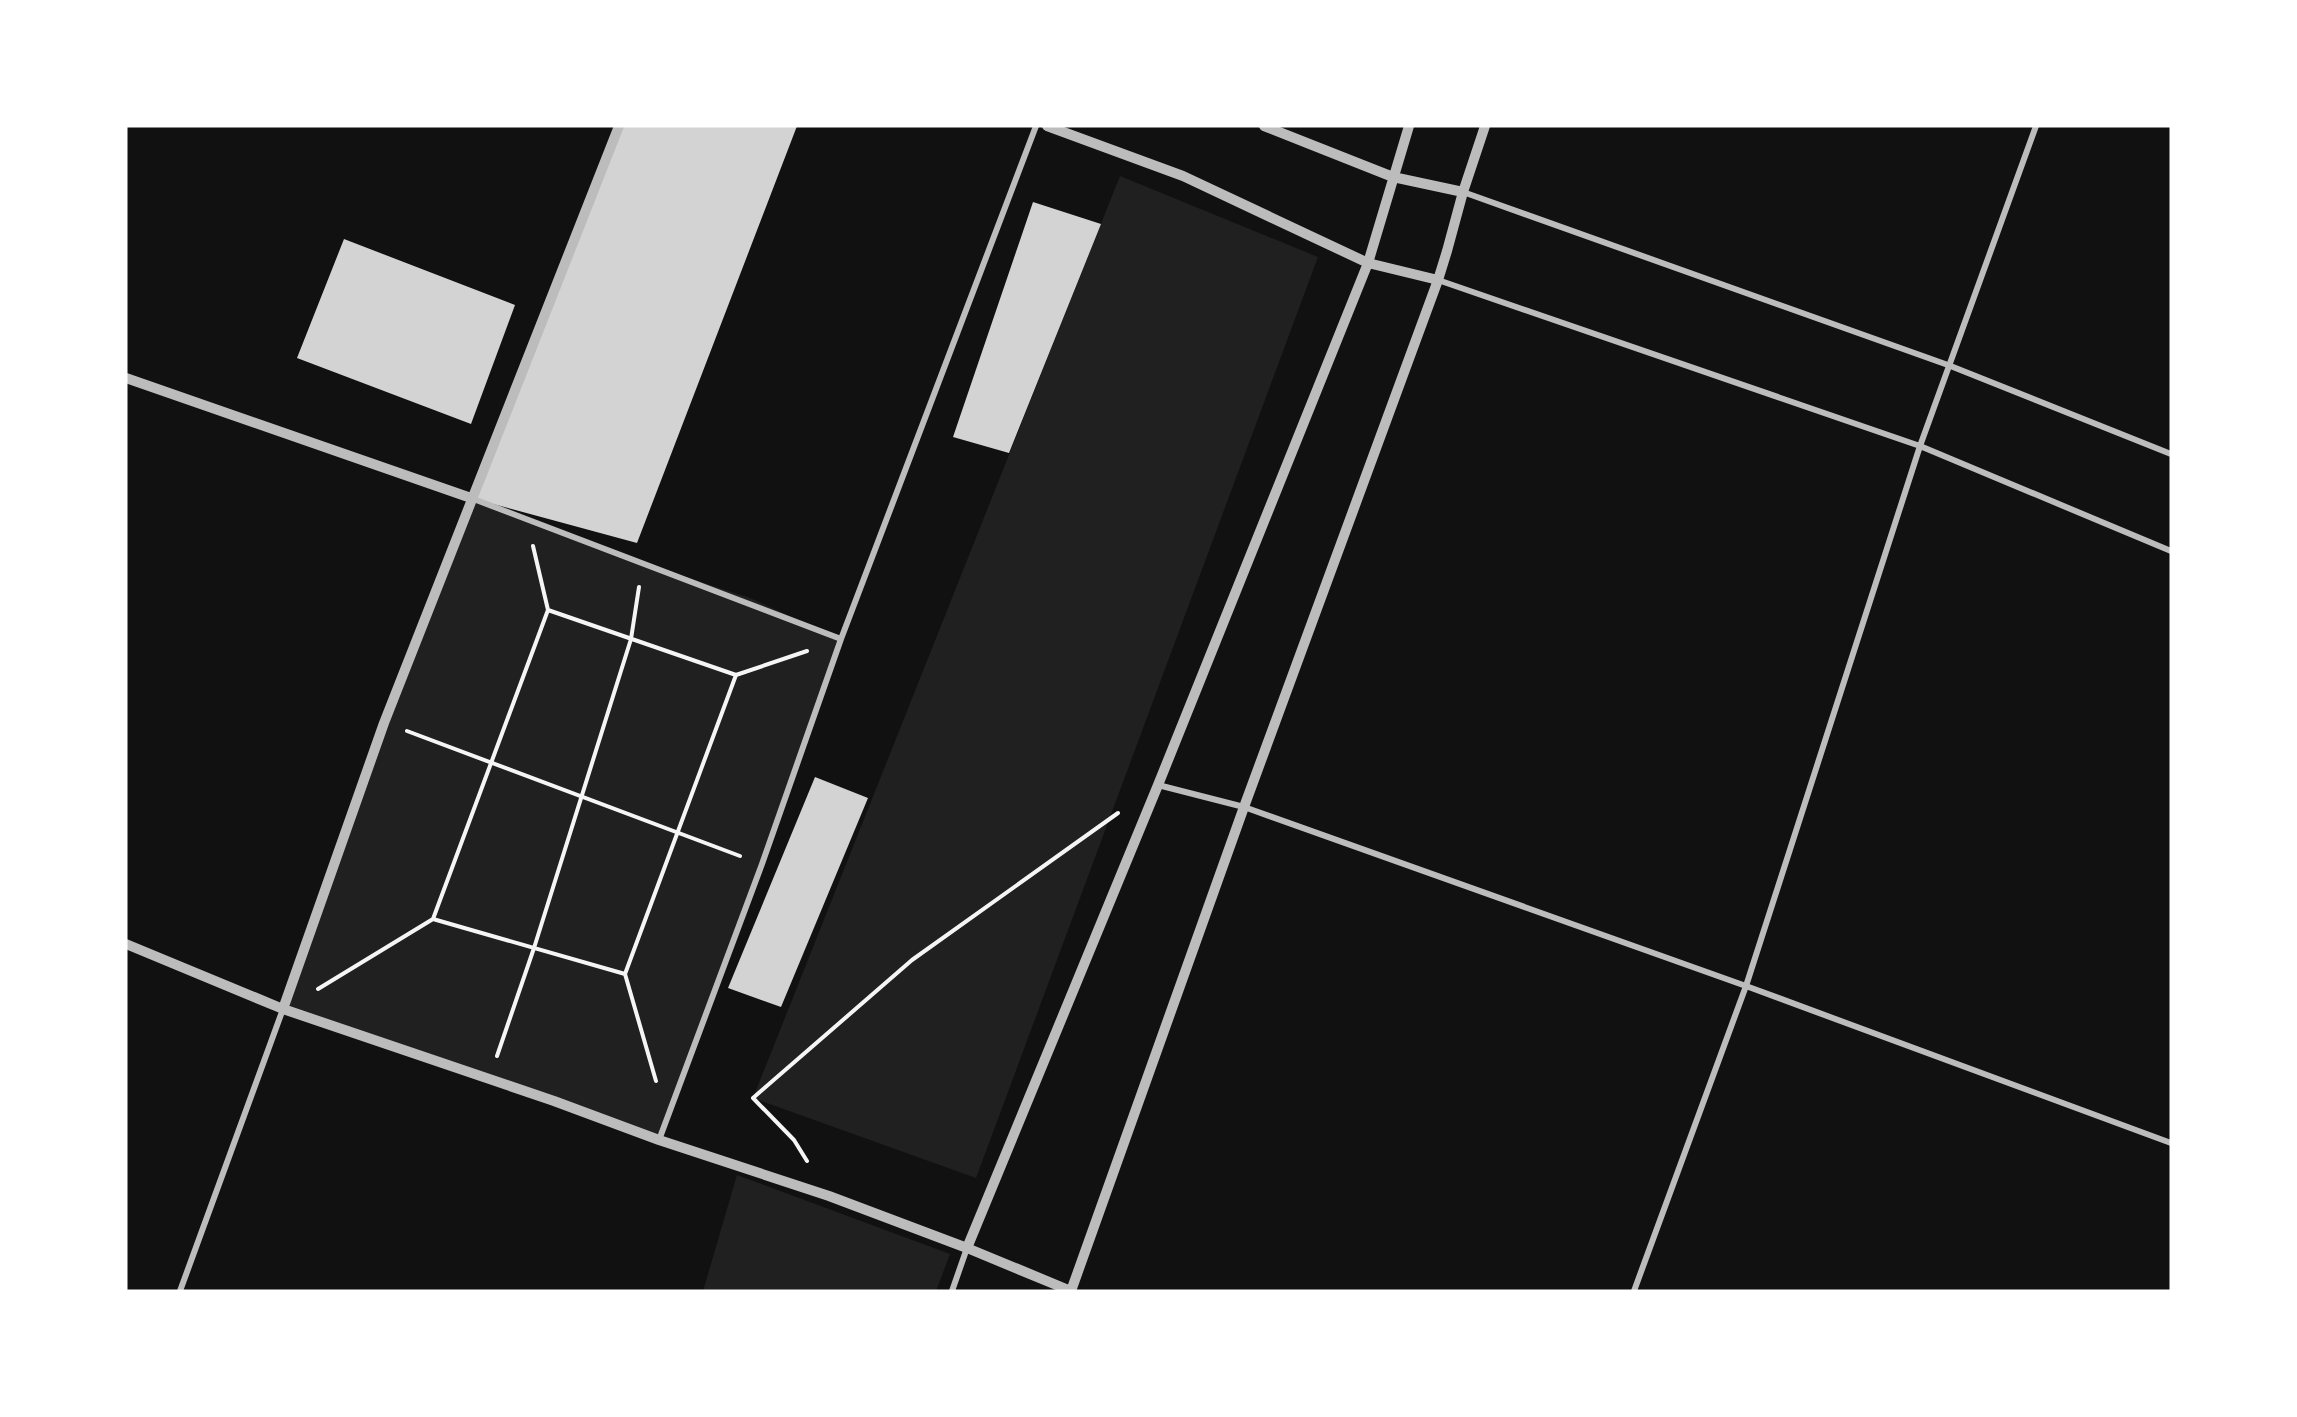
<svg xmlns="http://www.w3.org/2000/svg" width="2297" height="1417" viewBox="0 0 2297 1417" font-family="'Exo 2',sans-serif">
	<rect width="100%" height="100%" fill="#111"/>
	<path fill="#202020" d="M1120 176 1318 257 976 1178 753 1098Z
		M471 498 643 563 750 598 841 639 659 1140 283 1009Z
		M737 1175 950 1254 936 1291H703Z"/>
	<path fill="#d3d3d3" d="M619 126H797L637 543 471 498Z
		M1033 202 1101 224 1009 453 953 437Z
		M344 239 515 305 471 424 297 358Z
		M815 777 868 798 781 1007 728 988Z"/>
	<g fill="none" stroke-linecap="round" stroke-linejoin="round">
		<path stroke="#f5f5f5" stroke-width="4" d="M533 546 548 610
			M736 675 807 651
			M407 731 740 856
			M625 974 433 919 548 610 736 675 625 974 656 1081
			M318 989 433 919
			M497 1056 534 948 631 639 639 587
			M807 1161 794 1140 753 1098 912 960 1118 813"/>
		<path stroke="#bcbcbc" stroke-width="6" d="M1463 192 1948 365 2171 454
			M1438 280 1920 446 2171 551
			M471 498 841 639
			M1158 785 1244 807 1746 986 2171 1143
			M659 1140 762 864 841 639 1036 126
			M180 1291 283 1009
			M952 1291 967 1248
			M1634 1291 1746 986 1920 446 2036 126"/>
		<path stroke="#bcbcbc" stroke-width="10" d="M1047 126 1183 176 1368 263 1438 280
			M1264 126 1393 177 1463 192
			M126 378 471 498
			M126 944 283 1009 554 1101 659 1140 829 1196 967 1248 1071 1291
			M283 1009 384 723 619 126
			M967 1248 1158 785 1368 263 1409 126
			M1071 1291 1244 807 1438 280 1447 251 1463 192 1485 126"/>
	</g>
	<rect width="2297" height="1417" fill="none" stroke="#ffffff" stroke-width="255"/>
</svg>
